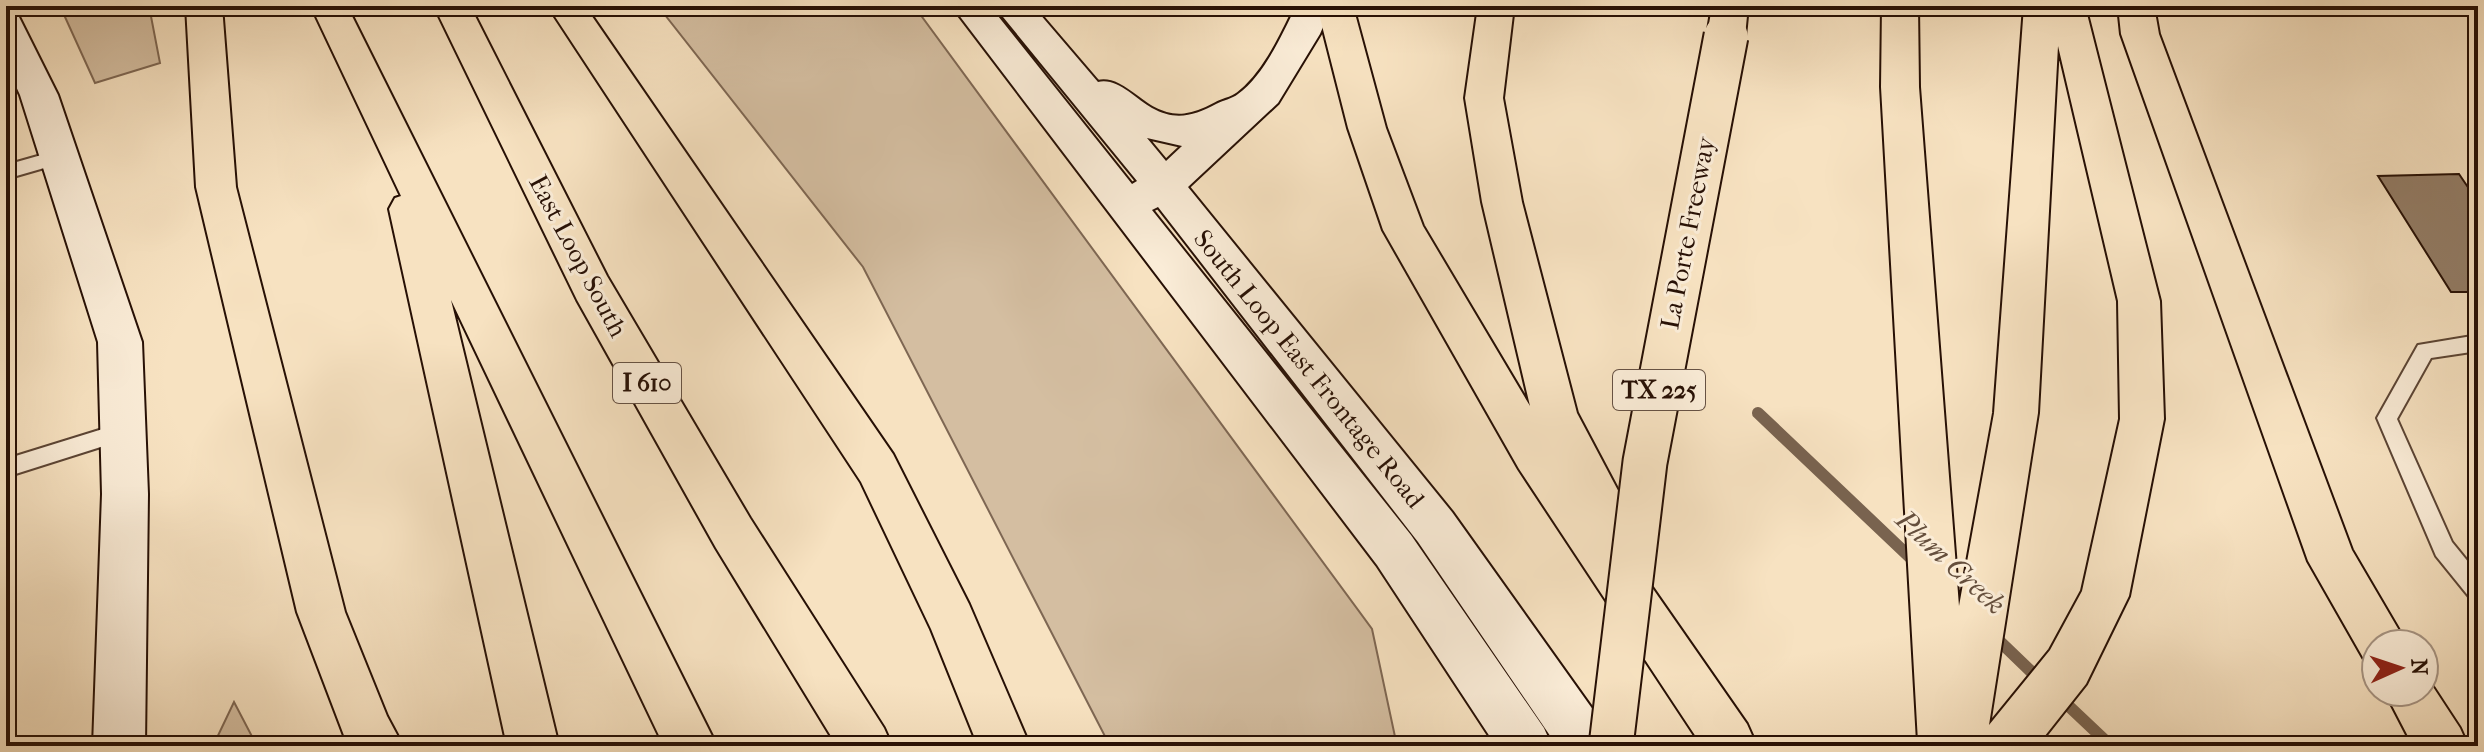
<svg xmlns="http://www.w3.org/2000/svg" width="2484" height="752" viewBox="0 0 2484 752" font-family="'IM FELL French Canon',serif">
	<rect width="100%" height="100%" fill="#f7e2c1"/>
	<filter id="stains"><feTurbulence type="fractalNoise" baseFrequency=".0025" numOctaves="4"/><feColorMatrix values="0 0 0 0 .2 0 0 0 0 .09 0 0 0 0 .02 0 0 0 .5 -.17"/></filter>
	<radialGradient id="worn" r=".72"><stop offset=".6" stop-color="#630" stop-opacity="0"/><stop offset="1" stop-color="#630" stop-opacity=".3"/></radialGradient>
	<path fill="#d4bea1" stroke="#7e6753" stroke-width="2" d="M60 6H149L160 63 95 83Z
		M658 6H914L1372 629 1397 746H1110L863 267Z
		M234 702 257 746H213Z"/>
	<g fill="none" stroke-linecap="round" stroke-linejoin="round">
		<path stroke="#79634f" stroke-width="12" d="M1758 413 1918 565
			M1990 632 2043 683
			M2057 695 2111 746"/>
	</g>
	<path fill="#937d67" stroke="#271005" stroke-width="2" d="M2459 174 2478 202V292H2451L2378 176Z"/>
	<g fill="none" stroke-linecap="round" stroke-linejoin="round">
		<g stroke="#5b4434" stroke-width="4">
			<path id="lane" d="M59 150 68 157 65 162 6 179V165Z
				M2478 335V351L2431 358 2397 419 2452 542 2478 574V601L2470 598 2436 556 2377 418 2418 345Z
				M122 423 129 426 132 432 129 438 6 477V459Z"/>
		</g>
		<g stroke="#271005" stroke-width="4">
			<path id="secondary" d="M952 6H990L1132 184 1137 181 994 6H1033L1098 82C1117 77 1136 99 1152 108 1175 121 1194 116 1216 104 1223 100 1232 99 1238 94 1264 75 1282 35 1296 6H1332L1320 34 1278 103 1188 187 1452 512 1606 728 1614 746H1557L1418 542 1158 207 1152 210 1411 535 1544 728 1552 746H1496L1377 565ZM1147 138 1182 146 1166 161Z
				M6 13 19 17 58 95 142 342 148 494 145 746H93L102 494 98 342 20 95 6 65Z"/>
		</g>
		<g stroke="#271005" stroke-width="4">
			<path id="highway" d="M186 6H222L236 187 345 612 387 716 403 746H348L297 612 196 187Z
				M311 6H347L717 746H664L451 300 559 746H507L389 209 395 198 401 196Z
				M434 6H470L607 276 750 518 884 728 892 746H837L716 548 577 300Z
				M548 6H585L893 454 969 604 1030 746H978L931 629 861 482Z
				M1317 6H1353L1386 128 1423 226 1530 406 1482 202 1465 98 1478 6H1514L1503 98 1522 202 1577 413 1640 532 1633 547 1626 550 1747 724 1755 742 1753 746H1702L1519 469 1383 230 1348 128Z
				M1712 6H1748L1745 36 1739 45 1726 49 1713 45 1707 36Z
				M1882 6H1918L1919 87 1959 606 1994 413 2024 6H2085L2160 301 2164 419 2129 596 2086 684 2037 746H1920L1918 742 1881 87ZM2058 46 2118 301 2120 419 2082 591 2050 650 1989 725 2038 413Z
				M2118 6H2154L2159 34 2352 550 2407 644H2376V665L2365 661 2308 561 2121 34Z
				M2424 673 2460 728 2468 746H2413L2385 692H2424Z"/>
		</g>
		<use href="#lane" fill="#faecd7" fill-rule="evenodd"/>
		<use href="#secondary" fill="#faecd7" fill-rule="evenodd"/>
		<use href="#highway" fill="#f7e2c1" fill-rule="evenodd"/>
		<g stroke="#271005" stroke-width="47" stroke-linecap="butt">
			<path id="highway-bridge" d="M1611 746 1645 462 1726 36"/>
		</g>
		<use href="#highway-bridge" stroke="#f7e2c1" stroke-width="43"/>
	</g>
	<g text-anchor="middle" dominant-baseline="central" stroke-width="6" stroke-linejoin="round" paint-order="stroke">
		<g fill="#faecd7" stroke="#665244" stroke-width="2">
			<rect x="613" y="363" width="68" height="40" rx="6"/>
			<rect x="1613" y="370" width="92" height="40" rx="6"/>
		</g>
		<g font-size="24" font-weight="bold" fill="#271005">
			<text x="647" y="383">I 610</text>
			<text x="1659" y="390">TX 225</text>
		</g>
		<g font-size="26" fill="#271005" stroke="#faecd7">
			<text transform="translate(1688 233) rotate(-79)">La Porte Freeway</text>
			<text transform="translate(578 256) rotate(62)">East Loop South</text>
			<text transform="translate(1309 369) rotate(51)">South Loop East Frontage Road</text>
		</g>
		<g font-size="28" font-style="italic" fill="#654f3d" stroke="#faecd7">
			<text transform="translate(1951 562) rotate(43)">Plum Creek</text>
		</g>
	</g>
	<rect width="2484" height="752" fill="none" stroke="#f7e2c1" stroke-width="32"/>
	<rect x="8" y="8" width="2468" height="736" fill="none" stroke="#271005" stroke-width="4"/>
	<rect x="16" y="16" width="2452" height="720" fill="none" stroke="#271005" stroke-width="2"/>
	<g transform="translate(2400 668) rotate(87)"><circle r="38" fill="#faecd7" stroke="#a69483" stroke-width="2"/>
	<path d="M0-6L14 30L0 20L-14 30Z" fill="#8f2418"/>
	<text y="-12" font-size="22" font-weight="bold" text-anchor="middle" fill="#271005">N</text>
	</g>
	<rect width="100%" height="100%" filter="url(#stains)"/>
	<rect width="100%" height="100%" fill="url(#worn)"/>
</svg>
